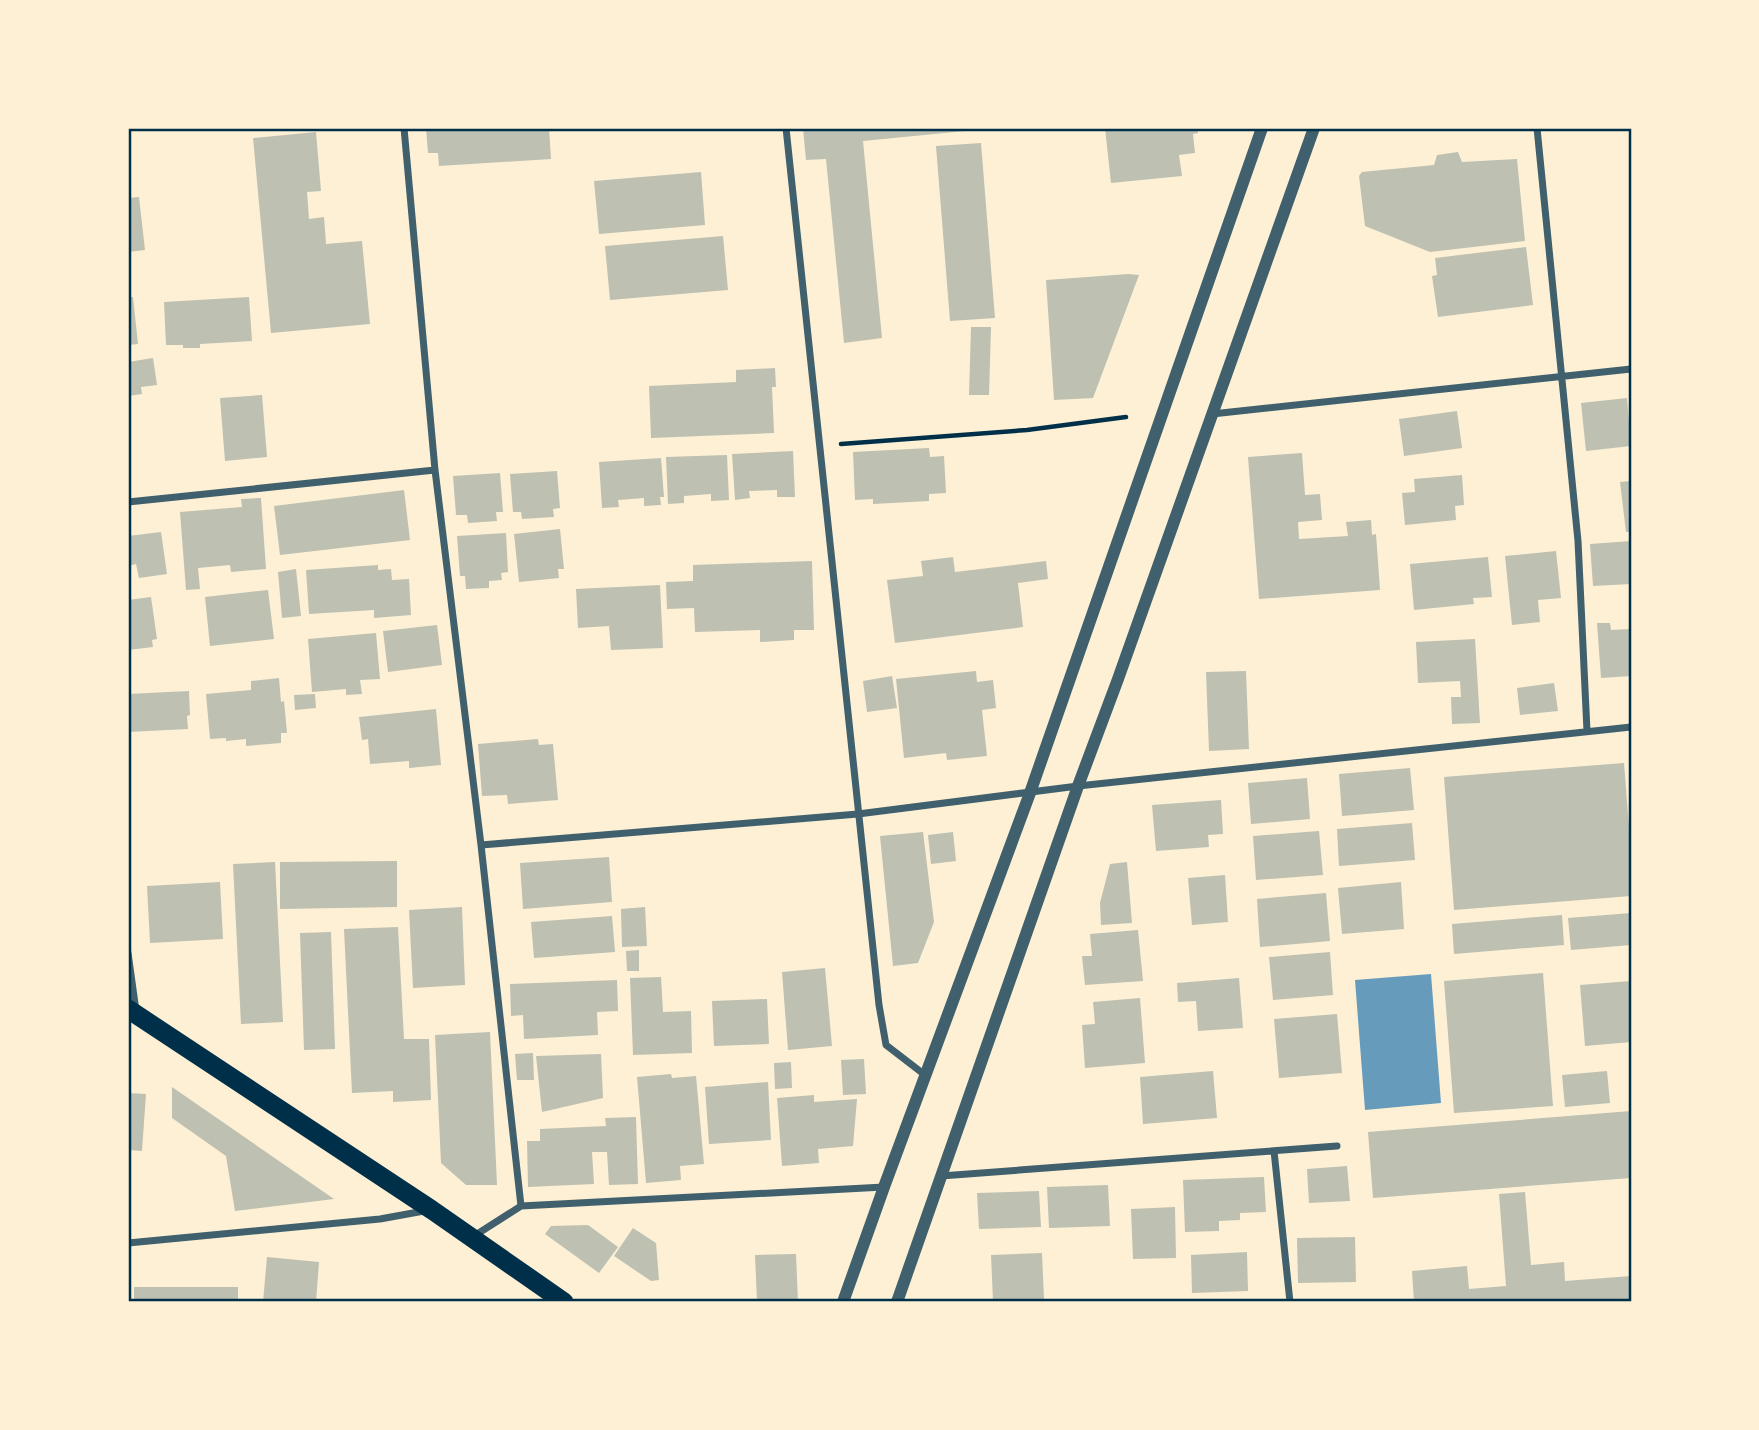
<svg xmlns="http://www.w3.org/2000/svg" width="1759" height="1430" viewBox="0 0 1759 1430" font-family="'Asap Condensed',sans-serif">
	<rect width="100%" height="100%" fill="#fdf0d5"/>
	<path fill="#669bbc" d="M1431 974 1441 1103 1365 1110 1355 980Z"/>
	<path fill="#bec0b2" d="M426 128H549L551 159 439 166 438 153H428Z
		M803 128H975V130L863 141 882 338 844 343 826 159 806 160Z
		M1105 128H1198V133L1193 134 1195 153 1179 155 1182 176 1111 183Z
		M316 132 321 191 307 192 309 219 324 217 326 244 362 241 370 324 271 333 253 138Z
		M981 143 995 318 950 321 936 146Z
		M1458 152 1462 162 1517 159 1525 241 1430 252 1365 226 1359 176 1362 172 1434 165 1437 155Z
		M701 172 705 225 599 234 594 181Z
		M139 197 145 250 128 252V198Z
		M723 236 728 290 610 300 605 246Z
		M1526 247 1533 305 1438 317 1432 276 1437 275 1435 258Z
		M1128 274 1139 275 1093 398 1054 400 1046 280Z
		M128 297H133L138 344 128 345Z
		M249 297 252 341 200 344V348H183V345H166L164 302Z
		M971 327H991L989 395H969Z
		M153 358 157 385 141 387 142 394 128 396V362Z
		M775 368 776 387H772L774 433 651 438 649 386 736 382V370Z
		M262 395 267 457 225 461 220 398Z
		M1627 398 1631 446 1586 451 1581 403Z
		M1457 411 1462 448 1404 456 1399 419Z
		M929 448 930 457 944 456 946 493 929 494V501L873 504V499L855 500 853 452Z
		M793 451 795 497H777V490L749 491 750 498 735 500 732 454Z
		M1302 453 1305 495 1320 494 1322 520 1298 522 1299 539 1348 536 1346 522 1371 520 1372 535 1376 534 1380 590 1259 599 1248 457Z
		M727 455 729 500 711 501V494L684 496V503L668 504 666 457Z
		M661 458 664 497H660L661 505 644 506V498L618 500 619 507 602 508 599 462Z
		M557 471 560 508 553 509 554 517 522 519 521 512H513L510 474Z
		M500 473 503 512H496L497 521 468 523 467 515H456L453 476Z
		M1462 475 1464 505 1455 506 1456 520 1405 525 1402 493 1415 492 1414 479Z
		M1631 481V532H1626L1620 482Z
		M404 490 410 540 280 555 274 506Z
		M261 498 266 569 231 572 230 565 198 568 200 589 186 590 180 512 242 507 241 499Z
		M560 529 564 569H558L559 578 519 582 514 534Z
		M161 532 167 574 139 578 136 564 128 566V536Z
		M506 533 508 572 501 573 502 580 489 581V588L466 589 465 576H460L457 536Z
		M1631 541V584L1593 586 1590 544Z
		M1556 551 1561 598 1538 600 1540 622 1512 625 1505 556Z
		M953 557 955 572 1046 561 1048 579 1018 583 1023 627 895 643 887 580 923 576 921 561Z
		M1488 557 1492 597 1473 598 1474 604 1414 610 1410 564Z
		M812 561 814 630H794V640L760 642V630L695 632 694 608 667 609 666 582 693 581V565Z
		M378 565V570L391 569 392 580 409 579 411 615 374 618V610L309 614 306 570Z
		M296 569 301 616 282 618 278 572Z
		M660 585 663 648 611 650 609 626 578 628 576 589Z
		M268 590 274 639 210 646 205 597Z
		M151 597 157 639 152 640 153 647 128 650V600Z
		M1597 623H1610L1611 630 1631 629V676L1601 678Z
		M437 625 442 665 388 672 383 631Z
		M376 633 380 679 360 680 362 694 346 695V689L312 692 308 639Z
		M1475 639 1480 723 1452 724 1451 697H1461L1460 681 1418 683 1416 642Z
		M976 671 977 682 993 680 996 708 982 710 987 756 947 760 946 753 904 758 896 679Z
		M1246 671 1249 749 1209 751 1206 672Z
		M892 676 897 708 867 712 863 681Z
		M279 678 281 702 284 701 287 733H281V743L246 746V739L226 741V738L210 739 206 694 251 690V681Z
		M1554 683 1558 711 1520 715 1517 688Z
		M189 691 190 715 187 716 188 729 128 732V694Z
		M315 694 316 708 295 710 294 695Z
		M436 709 441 765 409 768V761L370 764 368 739 362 740 359 717Z
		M538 739 539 745 553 744 558 800 508 804 507 795 482 796 478 744Z
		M1624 763 1631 853V896L1454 910 1444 777Z
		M1410 768 1414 810 1342 816 1339 774Z
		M1307 778 1310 819 1251 824 1248 783Z
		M1221 800 1223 834 1208 835 1209 847 1156 851 1152 805Z
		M1412 823 1415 860 1339 866 1337 829Z
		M1319 831 1323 875 1256 880 1253 836Z
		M923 832 934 922 918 963 893 966 880 836Z
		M953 832 956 861 931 864 928 835Z
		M609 857 612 902 523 909 520 863Z
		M397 861V907L280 909V862Z
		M275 862 283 1022 241 1024 233 864Z
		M1127 862 1132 923 1101 925 1100 903 1110 864Z
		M1225 875 1228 922 1192 925 1188 878Z
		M220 882 223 939 150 943 147 886Z
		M1401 882 1404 929 1342 934 1338 888Z
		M1326 893 1330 941 1260 947 1257 899Z
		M462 907 465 985 413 988 409 910Z
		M645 907 647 946 622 947 621 909Z
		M1631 913V945L1571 950 1568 918Z
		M1562 915 1564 945 1454 954 1452 924Z
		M612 916 615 952 534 958 531 922Z
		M398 927 404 1039H429L431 1100 393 1102V1091L352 1093 344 929Z
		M1138 930 1143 981 1085 985 1082 956H1092L1090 934Z
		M331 932 335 1049 304 1050 300 933Z
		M639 950V971H627L626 951Z
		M1330 952 1333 995 1273 1000 1269 957Z
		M825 968 832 1046 788 1050 782 972Z
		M1543 973 1553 1106 1454 1113 1444 981Z
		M661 977 663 1012 691 1011 692 1053 633 1055 630 978Z
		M1239 978 1243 1028 1198 1031 1196 1001 1178 1002 1177 983Z
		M617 980 618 1011 597 1012 598 1035 524 1039 523 1015 511 1016 510 984Z
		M1631 981V1042L1585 1046 1580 985Z
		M1140 998 1145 1063 1085 1068 1082 1025 1095 1024 1093 1002Z
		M767 999 769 1044 714 1046 712 1001Z
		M1337 1014 1342 1073 1279 1078 1274 1019Z
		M490 1032 497 1185H466L441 1163 435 1035Z
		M533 1053 534 1080H517L515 1054Z
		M601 1054 603 1098 542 1112 536 1056Z
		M864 1059 866 1094 843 1095 841 1060Z
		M791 1062 792 1088 775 1089 774 1063Z
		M1213 1071 1217 1118 1143 1124 1140 1077Z
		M1607 1071 1610 1103 1565 1107 1562 1075Z
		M671 1074 672 1078 696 1076 704 1164 680 1166 681 1180 646 1183 637 1077Z
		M768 1082 771 1140 709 1144 705 1087Z
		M172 1087 334 1199 235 1211 226 1156 172 1118Z
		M128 1093 146 1094 142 1151 128 1150Z
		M814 1095V1102L857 1099 853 1146 818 1149 819 1163 782 1166 777 1098Z
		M1631 1111V1178L1373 1198 1368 1132Z
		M636 1117 638 1184 609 1185 607 1152H592L594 1184 528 1187 527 1141H540V1129L606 1126 605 1118Z
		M1347 1166 1350 1201 1309 1203 1307 1169Z
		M1264 1177 1266 1212 1240 1213V1220L1219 1221V1231L1185 1232 1183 1180Z
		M1108 1185 1110 1226 1049 1228 1047 1187Z
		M1039 1191 1041 1227 979 1229 977 1193Z
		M1525 1192 1531 1265 1564 1262 1565 1281 1631 1276V1302H1414L1412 1271 1467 1266 1469 1289 1506 1286 1499 1194Z
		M1175 1207 1176 1258 1133 1259 1131 1209Z
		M588 1225 618 1247 599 1273 545 1234 551 1226Z
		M633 1228 656 1243 659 1280 651 1281 614 1256Z
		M1355 1237 1356 1282 1298 1283 1297 1238Z
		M1247 1252 1248 1291 1192 1293 1191 1255Z
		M1042 1253 1044 1299 993 1301 991 1255Z
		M796 1254 798 1302H757L755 1255Z
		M267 1257 319 1262 316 1302H263Z
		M134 1287H238V1302H134Z"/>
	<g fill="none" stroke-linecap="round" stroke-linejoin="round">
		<path stroke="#003049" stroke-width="4.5" d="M841 444 1027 430 1126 417"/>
		<path stroke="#3f606c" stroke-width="7" d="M404 128 435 470 481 845 521 1206
			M786 128 879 1005 886 1045 925 1075
			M1537 128 1578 541 1587 731
			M1212 414 1631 369
			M128 502 435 470
			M481 845 858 814 1078 786 1631 727
			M128 953 136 1011
			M1274 1151 1290 1302
			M941 1176 1337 1146
			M474 1236 521 1206 884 1187
			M128 1243 380 1219 424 1211"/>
		<path stroke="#3f606c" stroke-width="12" d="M843 1302 884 1187 1030 793 1262 128
			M897 1302 1078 786 1118 679 1314 128"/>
		<path stroke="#003049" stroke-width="19" d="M128 1009 432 1210 564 1302"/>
	</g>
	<rect width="1759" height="1430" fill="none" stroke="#fdf0d5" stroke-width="259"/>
	<rect x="130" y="130" width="1500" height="1170" fill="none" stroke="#003049" stroke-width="2.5"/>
</svg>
